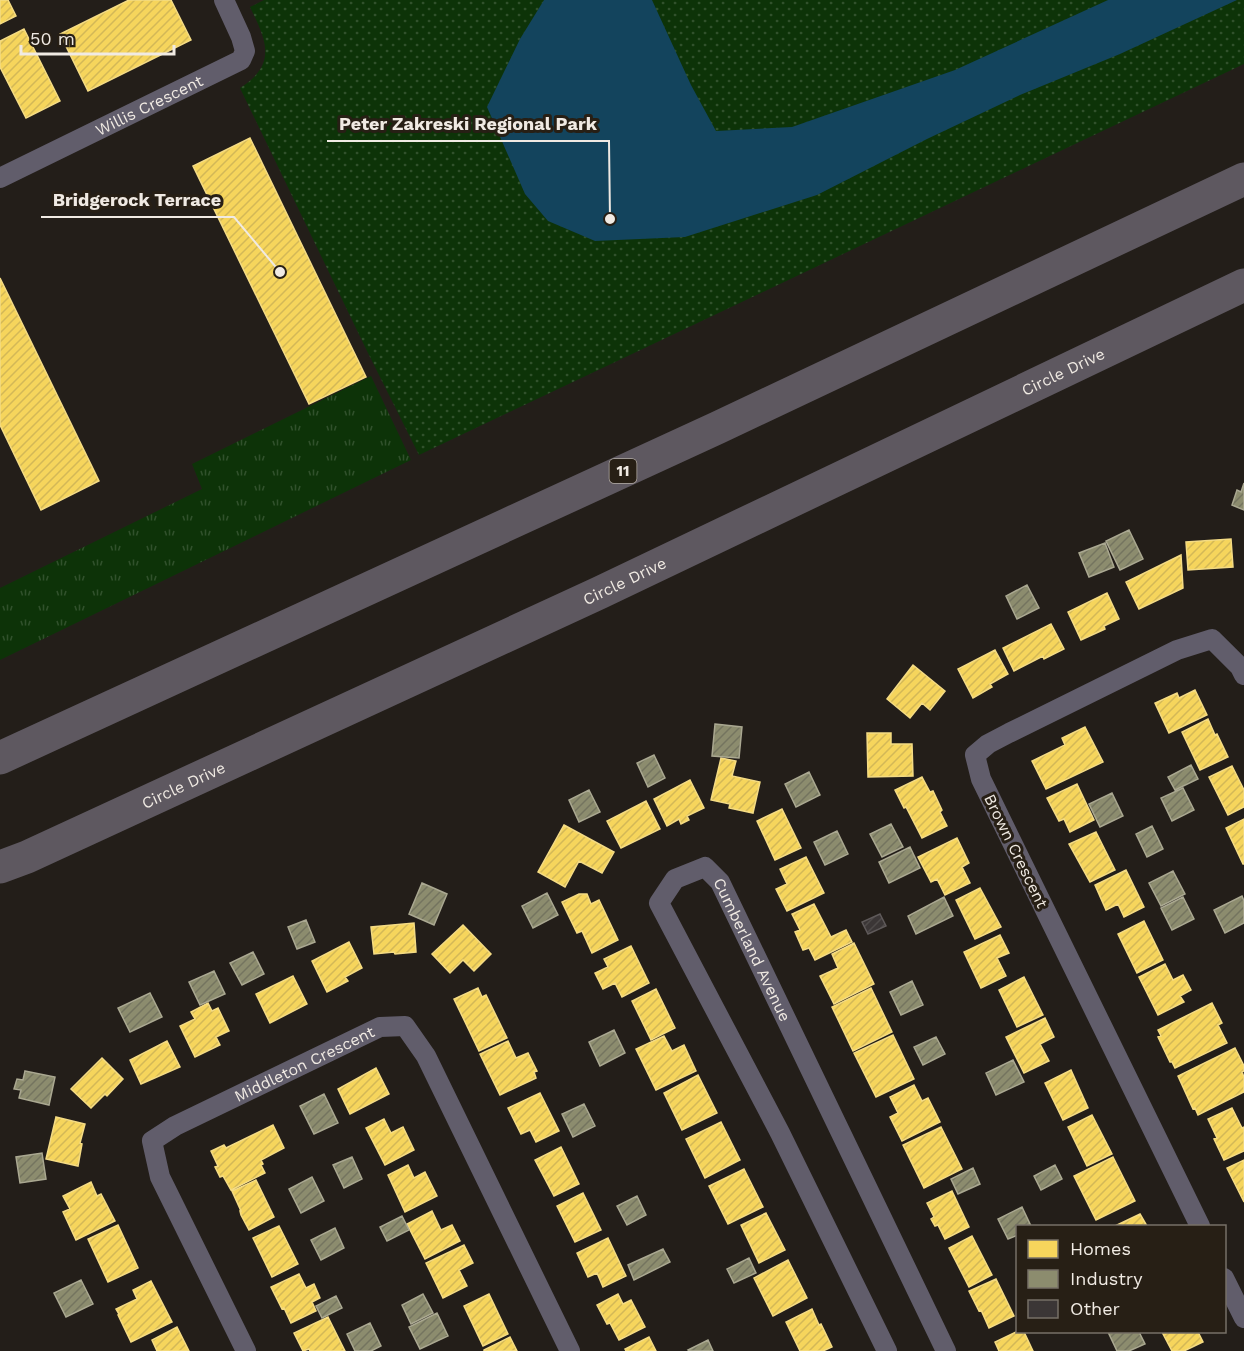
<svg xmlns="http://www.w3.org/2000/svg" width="1244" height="1351" viewBox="0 0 1244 1351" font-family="'Work Sans',sans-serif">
	<defs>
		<pattern id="grass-tufts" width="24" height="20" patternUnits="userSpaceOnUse" patternTransform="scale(1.5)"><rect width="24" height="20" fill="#0d3308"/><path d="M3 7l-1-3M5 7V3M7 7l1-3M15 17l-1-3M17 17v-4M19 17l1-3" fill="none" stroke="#31512c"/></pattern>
		<pattern id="park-dots" width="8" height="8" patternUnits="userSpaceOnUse" patternTransform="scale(1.5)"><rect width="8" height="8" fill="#0d3308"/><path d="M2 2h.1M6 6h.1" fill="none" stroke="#31512c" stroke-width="1.8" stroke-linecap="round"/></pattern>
		<pattern id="homes-hatch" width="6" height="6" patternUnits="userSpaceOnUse" patternTransform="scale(1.5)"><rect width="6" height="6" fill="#f6d55c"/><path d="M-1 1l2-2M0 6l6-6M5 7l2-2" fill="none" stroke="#d3b857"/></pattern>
		<pattern id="industry-hatch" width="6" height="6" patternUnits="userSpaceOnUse" patternTransform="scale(1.5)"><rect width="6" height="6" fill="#8c8c6e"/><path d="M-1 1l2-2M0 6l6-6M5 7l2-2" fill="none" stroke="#74745f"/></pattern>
		<pattern id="building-hatch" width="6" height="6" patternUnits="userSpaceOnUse" patternTransform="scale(1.5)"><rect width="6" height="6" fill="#3b3636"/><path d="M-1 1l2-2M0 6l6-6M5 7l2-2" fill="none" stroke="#4e4a49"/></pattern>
	</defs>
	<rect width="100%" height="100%" fill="#231e19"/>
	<path fill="url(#grass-tufts)" d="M371 376 411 460 0 660V588L202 489 192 464Z"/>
	<path fill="url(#park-dots)" d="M264 0H1244V64L419 455 367 351 240 88C278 64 266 40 250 7Z"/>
	<path fill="#13445d" d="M544 0H652L691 85 716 131 792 127 955 70 1108 0H1237L1120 54 1020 95 927 139 817 195 685 237 595 241 548 221 525 194 487 107 520 39Z"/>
	<path fill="url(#homes-hatch)" stroke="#f4db84" stroke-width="1.5" d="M0 0H8L16 16 0 24Z
		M129 0H171L191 40 88 91 60 34Z
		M24 29 60 101 26 118 0 67V41Z
		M250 138 366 377 309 404 193 166Z
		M0 278 99 481 41 510 0 425Z
		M1231 539 1233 567 1188 570 1186 542Z
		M1181 555 1183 588 1139 609 1126 582Z
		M1107 593 1119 619 1104 626 1105 629 1081 640 1068 612Z
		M1051 624 1064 649 1044 659 1043 656 1014 671 1003 648Z
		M995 650 1008 674 990 684 992 687 973 698 958 669Z
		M913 665 945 691 930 710 922 703 910 718 887 699Z
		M1195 690 1207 715 1169 733 1155 703 1177 693 1179 698Z
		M1208 719 1215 735 1217 734 1228 757 1200 770 1182 732Z
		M1085 727 1103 762 1046 789 1032 761 1065 745 1062 738Z
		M867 733H891V744H912L913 776 868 777Z
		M721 758 736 761 732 776 760 782 753 813 729 808 730 804 711 800Z
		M1232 766 1244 790V807L1228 815 1209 777Z
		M922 777 930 792 933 791 942 810 940 812 947 826 922 838 906 807 904 808 895 790Z
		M690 780 704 808 687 816 689 820 681 824 679 819 667 826 654 799Z
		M1077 784 1094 820 1070 832 1064 819 1059 821 1047 798Z
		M646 801 660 829 621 848 607 821Z
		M782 809 801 848 775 860 757 821Z
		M1244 819V864H1243L1226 828Z
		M564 825 614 852 602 873 579 861 565 887 538 872Z
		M1096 832 1115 870 1090 882 1069 844Z
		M957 838 969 863 962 867 970 883 945 895 937 879 931 882 918 857Z
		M806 857 824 893 787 911 776 889 787 884 780 869Z
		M1126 870 1144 907 1124 917 1118 904 1106 910 1095 885Z
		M980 888 1001 927 975 939 956 900Z
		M579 894H587L591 904 599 900 618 940 592 953 582 931 577 933 562 902Z
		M814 904 831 937 846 930 852 942 815 960 809 948 803 950 795 932 800 930 792 914Z
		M1144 921 1163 960 1137 973 1118 934Z
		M414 923 416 952 395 954 394 952 374 954 371 927Z
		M463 925 491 954 474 971 463 960 450 973 432 954Z
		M1000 935 1009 953 997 958 1006 976 981 988 964 952Z
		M349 942 362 968 345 977 348 981 327 992 312 961Z
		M854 943 874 984 834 1004 820 976 838 968 832 954Z
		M631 946 649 983 622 997 615 983 603 989 595 973 608 967 604 959Z
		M1165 964 1173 980 1183 975 1191 990 1180 996 1184 1002 1158 1015 1139 977Z
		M293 976 307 1004 270 1023 256 994Z
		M1024 977 1043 1015 1017 1027 999 990Z
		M478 988 482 997 486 995 507 1038 479 1051 454 999Z
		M871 988 892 1032 853 1051 832 1007Z
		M656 989 675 1028 651 1040 632 1001Z
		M208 1003 212 1011 218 1008 229 1031 216 1037 220 1045 195 1057 180 1026 195 1019 191 1012Z
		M1212 1003 1222 1023 1218 1025 1227 1043 1175 1068 1172 1062H1170L1158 1037 1161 1036 1158 1030Z
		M1045 1018 1054 1037 1040 1044 1049 1061 1024 1073 1006 1037Z
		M893 1035 914 1079 876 1097 854 1053Z
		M664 1036 672 1051 684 1045 696 1071 656 1090 636 1049Z
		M167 1041 180 1067 141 1084 130 1060Z
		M508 1041 516 1058 528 1053 537 1071 534 1072 536 1078 500 1095 480 1054Z
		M1235 1048 1244 1066V1071L1242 1072 1244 1077V1092L1198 1115 1195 1108 1193 1109 1178 1076Z
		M102 1058 123 1079 107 1096 105 1094 91 1108 71 1089Z
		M376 1068 389 1094 350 1114 338 1089Z
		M1071 1070 1088 1108 1063 1120 1045 1083Z
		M698 1075 717 1113 682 1130 664 1093Z
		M914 1085 922 1101 928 1098 940 1122 902 1141 890 1117 898 1113 890 1097Z
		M540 1093 559 1131 536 1142 530 1130 521 1134 508 1108Z
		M1232 1108 1242 1128 1244 1127V1151L1224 1160 1214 1139 1217 1138 1208 1119Z
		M1092 1115 1112 1154 1087 1166 1068 1127Z
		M56 1117 85 1124 80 1143 82 1144 78 1166 46 1159Z
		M384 1119 391 1133 403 1127 414 1150 385 1165 366 1128Z
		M721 1122 740 1160 705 1178 686 1139Z
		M273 1125 284 1148 261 1160 263 1164 261 1165 265 1173 231 1190 223 1176 220 1177 215 1167 218 1166 211 1151 224 1145 226 1148Z
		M941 1127 962 1169 924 1188 903 1145Z
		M561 1147 579 1184 554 1196 535 1160Z
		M1113 1157 1135 1201 1096 1220 1074 1176Z
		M1244 1160V1202L1227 1168Z
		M408 1165 414 1178 425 1172 437 1196 405 1212 388 1175Z
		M744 1169 763 1207 728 1224 709 1186Z
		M256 1180 274 1217 249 1230 241 1215 240 1211H241L232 1191Z
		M91 1182 97 1196 101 1194 115 1221 76 1240 63 1212 70 1209 63 1196Z
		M952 1191 969 1227 945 1239 938 1225 935 1226 931 1219 934 1217 927 1203Z
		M583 1193 601 1230 575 1242 557 1206Z
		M432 1211 441 1230 452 1225 460 1241 425 1259 407 1224Z
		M766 1213 785 1250 759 1263 741 1225Z
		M1140 1214 1147 1226H1115Z
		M118 1225 138 1268 108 1282 88 1239Z
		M279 1226 298 1264 272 1277 253 1238Z
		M972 1236 992 1275 969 1287 949 1248Z
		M608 1238 626 1276 603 1287 597 1273 588 1277 577 1253Z
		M464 1245 473 1263 459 1270 467 1286 443 1298 426 1263Z
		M788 1260 807 1298 773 1316 754 1278Z
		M299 1274 306 1288 314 1284 320 1298 312 1302 316 1311 291 1323 284 1308 282 1309 271 1287Z
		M996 1279 1014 1316 989 1328 981 1310 979 1311 969 1291Z
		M151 1281 172 1322 131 1342 118 1315 119 1314 116 1309 137 1299 133 1290Z
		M489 1294 508 1334 483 1346 464 1306Z
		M618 1294 623 1304 631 1300 645 1327 619 1340 610 1323 607 1324 597 1305Z
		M812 1309 819 1325 821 1324 832 1347 823 1351H800L786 1322Z
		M328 1317 345 1351H310L309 1349 303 1351 294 1333Z
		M177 1327 189 1351H157L152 1340Z
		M1018 1331 1024 1332 1033 1351H999L995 1342Z
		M1162 1332H1198L1203 1342 1184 1351H1172Z
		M510 1337 517 1351H484V1350Z
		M649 1337 656 1351H626L625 1349Z"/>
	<path fill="url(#industry-hatch)" stroke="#aaa891" stroke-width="1.5" d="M1244 483V510L1232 505 1237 490 1241 492Z
		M1129 530 1143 559 1120 570 1106 541Z
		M1105 543 1114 567 1089 577 1079 553Z
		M1027 585 1039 608 1017 619 1006 596Z
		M715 724 742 727 739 758 712 756Z
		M654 755 665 778 648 787 637 763Z
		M1191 765 1198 779 1175 790 1168 777Z
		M809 772 820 795 796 807 785 784Z
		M1183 788 1194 810 1172 821 1161 798Z
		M589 790 600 812 579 822 569 800Z
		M1112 793 1123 816 1100 827 1089 804Z
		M891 824 903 847 882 857 870 834Z
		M1152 826 1163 849 1147 857 1136 834Z
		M837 831 848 854 825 865 814 842Z
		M910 847 920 868 889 883 879 862Z
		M1173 871 1185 894 1161 906 1149 883Z
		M422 883 447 894 434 925 409 914Z
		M547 893 558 915 533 928 522 906Z
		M1242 896 1244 901V923L1225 933 1214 910Z
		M944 897 953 916 916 934 908 916Z
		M1183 897 1194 919 1172 930 1161 908Z
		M306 920 315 942 297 949 288 927Z
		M253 952 264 974 242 985 230 963Z
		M214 971 225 994 200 1005 189 982Z
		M912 981 923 1005 901 1015 890 992Z
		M150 993 162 1017 130 1032 118 1008Z
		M614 1030 625 1053 600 1066 589 1042Z
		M936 1037 945 1054 923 1065 914 1047Z
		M1013 1060 1024 1082 996 1095 986 1073Z
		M25 1071 55 1077 49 1105 19 1098 21 1090 14 1089 17 1079 23 1080Z
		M324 1094 338 1123 314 1134 300 1106Z
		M584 1104 595 1126 573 1137 562 1114Z
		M42 1153 46 1179 20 1183 16 1157Z
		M352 1157 362 1179 344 1188 333 1165Z
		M1055 1165 1062 1179 1041 1190 1034 1176Z
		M973 1168 980 1184 958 1194 951 1179Z
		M312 1177 324 1201 301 1213 289 1189Z
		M637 1196 646 1215 627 1225 617 1206Z
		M1022 1207 1031 1226H1018V1235L1008 1239 998 1219Z
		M402 1216 409 1230 387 1241 380 1227Z
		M335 1228 344 1248 321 1260 311 1240Z
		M663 1249 670 1262 634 1280 628 1265Z
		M749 1258 756 1273 734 1283 727 1269Z
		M81 1280 93 1304 66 1317 54 1293Z
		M423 1294 433 1313 411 1324 402 1305Z
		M336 1296 342 1308 322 1318 316 1306Z
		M437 1313 448 1336 420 1349 409 1327Z
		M370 1323 381 1346 371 1351H355L347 1334Z
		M1108 1332H1139L1145 1344 1129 1351H1117Z
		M708 1340 713 1351H689L688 1350Z"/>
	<path fill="url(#building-hatch)" stroke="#5f5a5a" stroke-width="1.5" d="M880 914 886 926 868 934 862 922Z"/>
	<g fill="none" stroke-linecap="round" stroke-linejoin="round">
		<g stroke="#615d6b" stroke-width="20">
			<path id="s1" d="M0 178 241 60 245 51 241 37 224 0"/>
			<path d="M1200 1226 981 779 975 755 988 744 1009 733 1177 650 1212 639 1240 667 1244 675"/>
			<path d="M1224 1278 1244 1318"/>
			<path id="s2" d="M246 1351 160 1177 152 1141 175 1126 380 1027 405 1026 426 1056 570 1351"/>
			<path id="s3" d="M887 1351 780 1133 659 903 675 879 705 867 720 882 946 1351"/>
		</g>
		<g stroke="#5e5860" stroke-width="33">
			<path d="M0 758 717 428 1244 179"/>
			<path id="s4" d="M0 867 27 857 599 593 1244 285"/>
		</g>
	</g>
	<g text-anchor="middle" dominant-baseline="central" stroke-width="6" stroke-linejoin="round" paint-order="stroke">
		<rect fill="#271f15" stroke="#b4ada5" stroke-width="1.5" x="609.5" y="459" width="27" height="24" rx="4.5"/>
		<g font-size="15" font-weight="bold" fill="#f0eae3">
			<text x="623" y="471">11</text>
		</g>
		<g font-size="16" fill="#f0eae3" stroke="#271f15">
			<text stroke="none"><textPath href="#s1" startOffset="166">Willis Crescent</textPath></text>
			<text stroke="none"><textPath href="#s4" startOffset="1173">Circle Drive</textPath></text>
			<text stroke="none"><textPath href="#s4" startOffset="687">Circle Drive</textPath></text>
			<text stroke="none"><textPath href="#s4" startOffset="201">Circle Drive</textPath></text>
			<text transform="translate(1016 851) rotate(64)">Brown Crescent</text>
			<text stroke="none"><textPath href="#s3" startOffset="660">Cumberland Avenue</textPath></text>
			<text stroke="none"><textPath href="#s2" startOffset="402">Middleton Crescent</textPath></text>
		</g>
	</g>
	<path fill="none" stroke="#f0eae3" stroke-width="2" d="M610 219L609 141H327M280 272L234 217H41"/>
	<g fill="#f0eae3" stroke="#271f15" stroke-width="2">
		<circle cx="610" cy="219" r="6"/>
		<circle cx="280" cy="272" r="6"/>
	</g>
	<g font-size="18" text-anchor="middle" font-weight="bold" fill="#f0eae3" stroke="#271f15" stroke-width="6" stroke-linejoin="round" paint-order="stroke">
		<text x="468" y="130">Peter Zakreski Regional Park</text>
		<text x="137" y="206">Bridgerock Terrace</text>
	</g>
	<rect x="1016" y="1225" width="210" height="108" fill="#271f15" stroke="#777067" stroke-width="1.5"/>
	<rect x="1028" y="1240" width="30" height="18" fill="#f6d55c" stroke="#777067" stroke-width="1.5"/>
	<text x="1070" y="1255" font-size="18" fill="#f0eae3">Homes</text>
	<rect x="1028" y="1270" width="30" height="18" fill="#8c8c6e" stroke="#777067" stroke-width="1.5"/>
	<text x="1070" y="1285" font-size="18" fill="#f0eae3">Industry</text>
	<rect x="1028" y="1300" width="30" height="18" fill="#3b3636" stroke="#777067" stroke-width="1.5"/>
	<text x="1070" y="1315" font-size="18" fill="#f0eae3">Other</text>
	<path d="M21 45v9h153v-9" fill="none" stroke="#f0eae3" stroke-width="3"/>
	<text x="30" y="45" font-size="18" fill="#f0eae3" stroke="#271f15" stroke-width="4.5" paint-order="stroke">50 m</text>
</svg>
